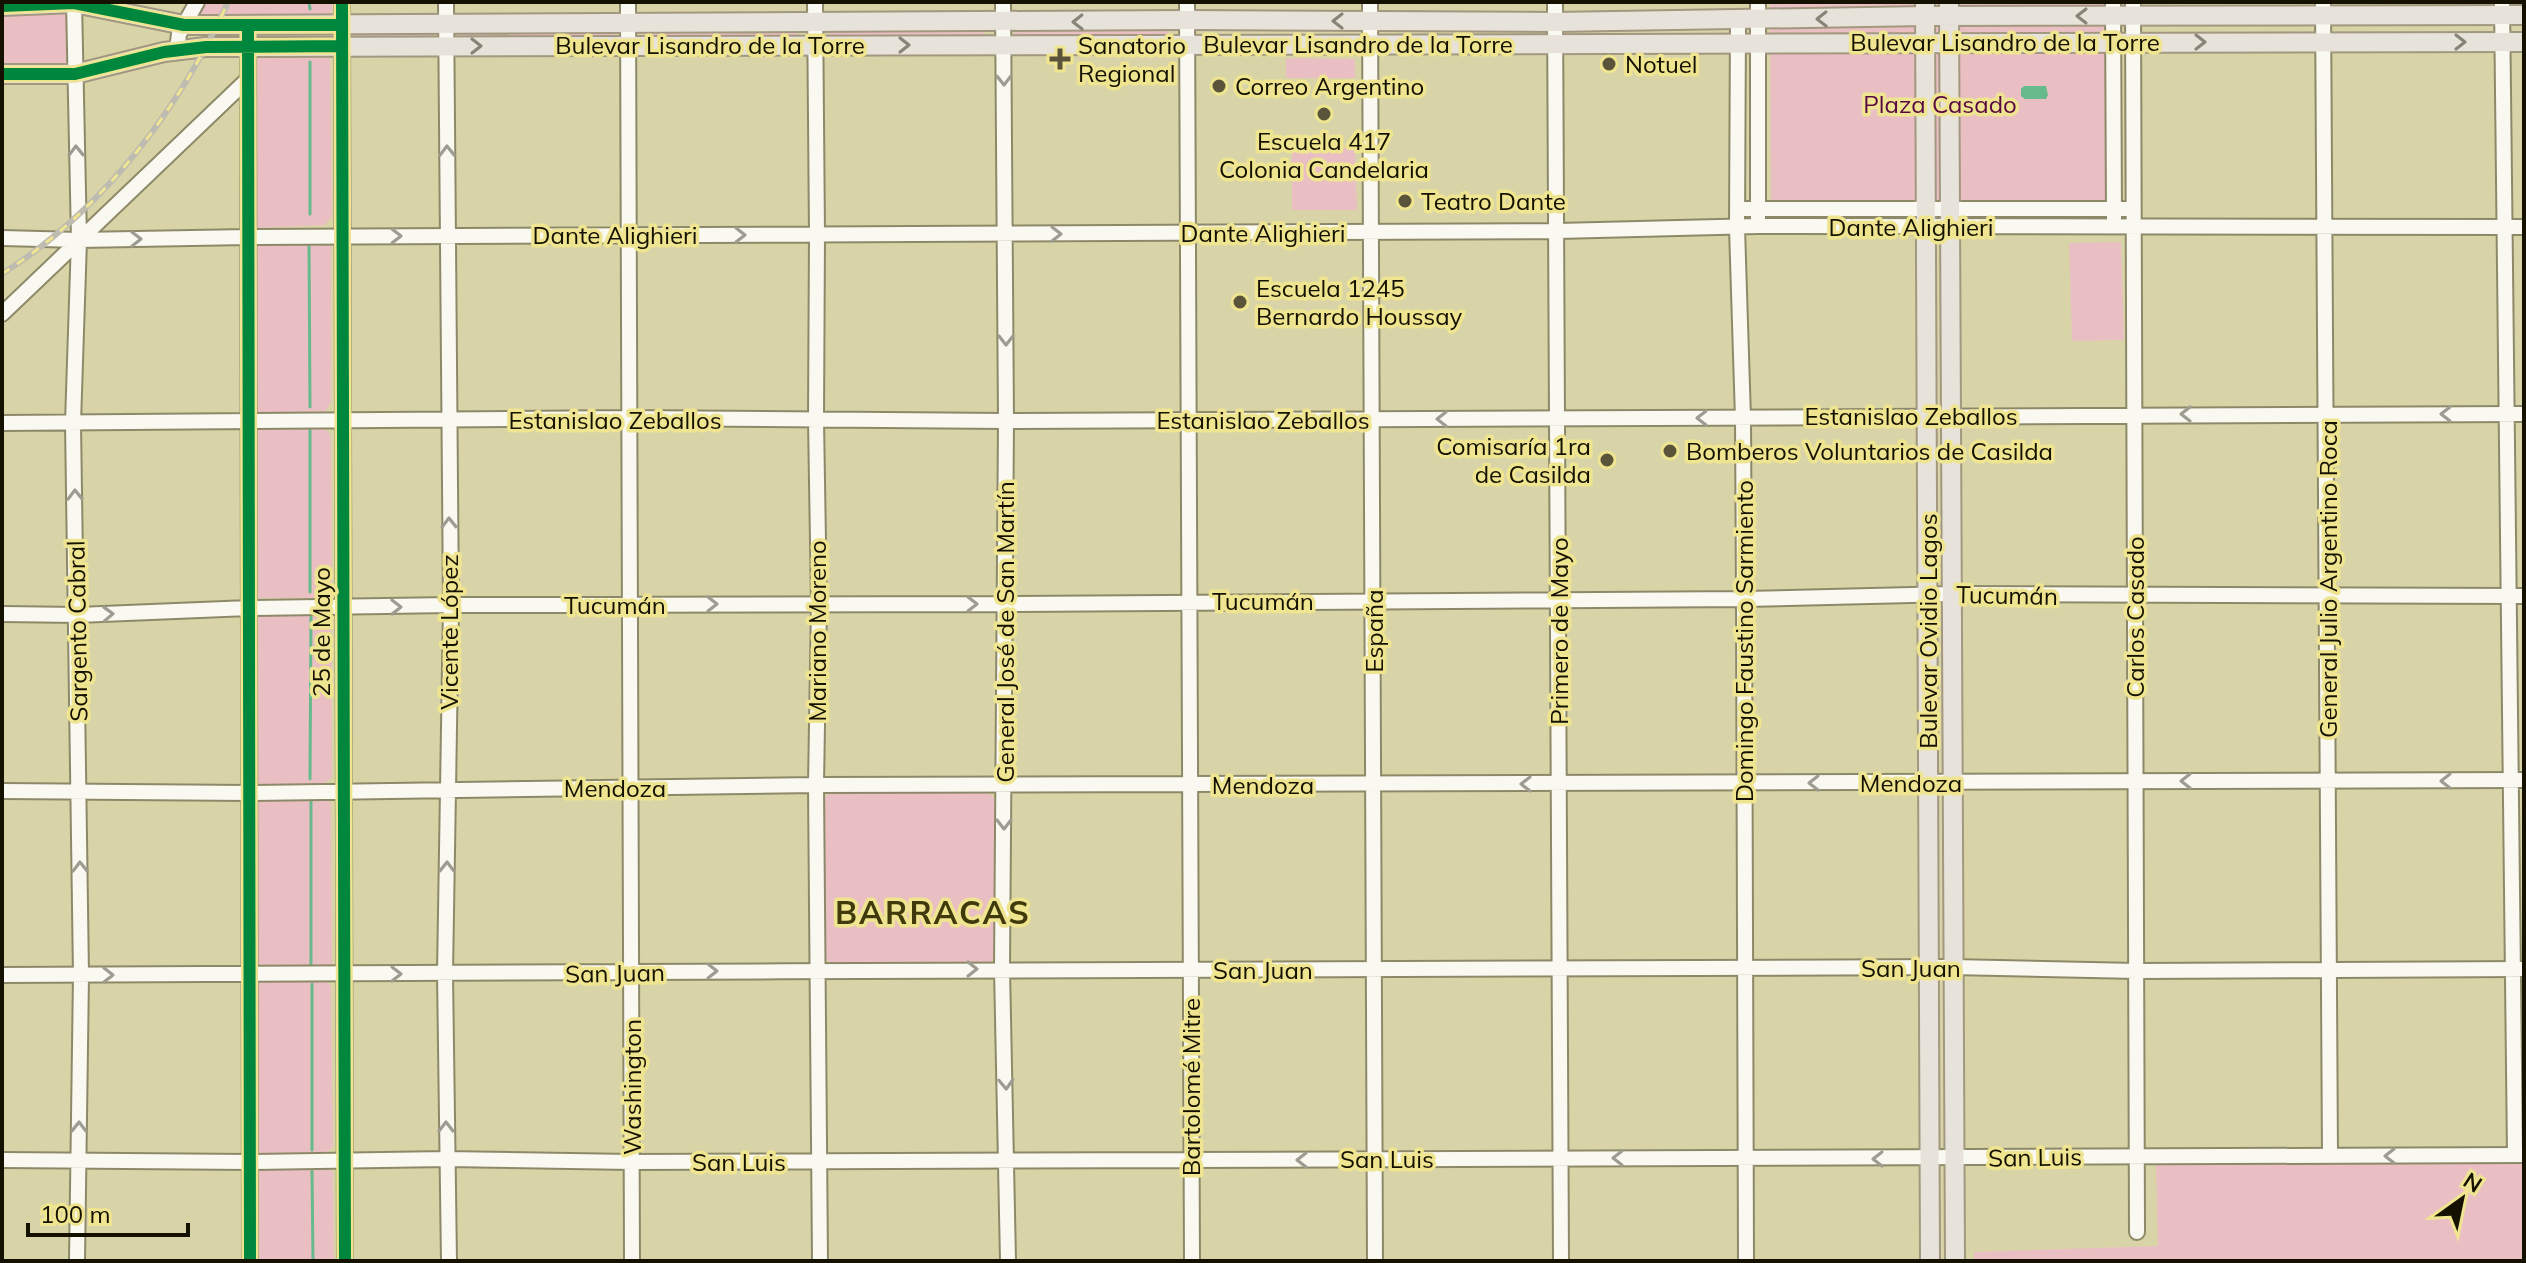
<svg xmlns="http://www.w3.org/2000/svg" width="2526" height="1263" viewBox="0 0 2526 1263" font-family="Mulish,sans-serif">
	<rect width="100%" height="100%" fill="#d9d4a7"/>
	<path fill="#eabfc3" d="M203 2H332L333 10 326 18 209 20 201 13Z
		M1770 2H2109V205L1771 204Z
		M66 13V67H2V14Z
		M831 28 980 29 985 34V39L828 38Z
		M1016 28 1165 29 1170 34 1169 39 1012 38Z
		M461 29 610 30 615 35V41L458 39V33Z
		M646 29 795 31 799 35V41L642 39Z
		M353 33H431L432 39H353Z
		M260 55H327L330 58 332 216 325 225 258 228 253 221 252 63Z
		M1286 58 1355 59V78H1286Z
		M1292 148H1355L1357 210H1292Z
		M329 241 331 247V402L325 412 259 413 253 405V250L257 243Z
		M2121 242 2124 340 2072 341 2069 243Z
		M293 425 324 427 331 436 332 587 323 598H257L253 592V437L260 428Z
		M260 610 325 612 331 617 332 777 324 784 262 785 254 778 253 616Z
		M987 791 999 803 997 953 988 965 832 964 824 957 823 800 829 793Z
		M260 797 325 798 331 804 332 964 324 970 262 972 254 965V803Z
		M261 979 325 981 331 986 333 1147 325 1153 263 1155 255 1148 254 986Z
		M2524 1162V1261H1974V1252L2158 1246 2156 1165Z
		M263 1165 327 1167 333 1172 334 1261H255L256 1171Z"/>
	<path fill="#67ba8b" d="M2024 86H2046L2048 95 2046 99H2025L2021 96V89Z"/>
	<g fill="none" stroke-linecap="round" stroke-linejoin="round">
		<path stroke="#67ba8b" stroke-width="3" d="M309 2 310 9
			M310 214V62
			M309 242 310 407
			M310 592V430
			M310 779 311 617
			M311 800V966
			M312 1150V984
			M312 1171 313 1261"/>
		<g stroke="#8d8968" stroke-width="18">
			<path id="minor" d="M74 2 79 240 73 423 81 975 77 1261
				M342 2 345 1261
				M446 2 451 605 445 974 449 1261
				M628 2 632 1261
				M815 2 817 235 816 420 819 604 816 785 820 1261
				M1003 2 1006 421 1002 969 1008 1261
				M1187 2 1192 1261
				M1370 2 1375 1261
				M1555 2 1561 1261
				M2113 2 2114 218
				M2133 2 2137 1232
				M2323 2 2330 1156
				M2502 2 2515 1155
				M1738 20 1737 228 1743 418 1744 599 1746 1261
				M248 25 250 1261
				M177 49 179 34 197 2
				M1737 209H2132
				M1758 218V2
				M2 238 79 240 248 237 1558 231 1758 226 2524 227
				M2 314 248 79
				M2 423 628 418 1006 421 2524 414
				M2 614 78 615 249 608 451 605 1004 604 1744 599 1953 594 2524 596
				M2 791 249 793 816 785 2524 780
				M2 975C652 973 1302 967 1952 967L2137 971 2524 969
				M2 1160 250 1162 446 1159 632 1162 2524 1155"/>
		</g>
		<g stroke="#a2977f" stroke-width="22">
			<path id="major" d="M1925 2 1930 1261
				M1949 2 1955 1261
				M2 6 74 3 184 25H218L1187 20 1555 22 1926 16 2524 15
				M2 74H75L164 52 206 47 2524 42"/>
		</g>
		<use href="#minor" stroke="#f9f9f2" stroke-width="14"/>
		<use href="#major" stroke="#e8e3da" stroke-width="18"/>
		<g stroke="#bebcb1" stroke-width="6">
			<path id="rail" d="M2 274C104 209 179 110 228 2"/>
		</g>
		<use href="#rail" stroke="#efe591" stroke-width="3" stroke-dasharray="9" stroke-linecap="butt"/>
		<g stroke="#efe591" stroke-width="17">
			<path id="cycleway" d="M342 2 345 1261
				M2 6 74 3 184 25H342
				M248 25 250 1261
				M2 74H75L164 52 206 47 342 46"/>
		</g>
		<use href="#cycleway" stroke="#00873e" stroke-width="12"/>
	</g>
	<defs><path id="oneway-chevron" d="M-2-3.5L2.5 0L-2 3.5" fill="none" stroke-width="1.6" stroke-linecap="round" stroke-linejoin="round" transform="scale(2)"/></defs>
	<g stroke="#898478">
		<use href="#oneway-chevron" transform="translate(2082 16) rotate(180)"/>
		<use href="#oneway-chevron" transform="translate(1822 19) rotate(179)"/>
		<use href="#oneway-chevron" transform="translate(1338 21) rotate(-180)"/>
		<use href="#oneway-chevron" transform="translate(1078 22) rotate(179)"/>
		<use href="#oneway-chevron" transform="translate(2200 42)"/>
		<use href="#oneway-chevron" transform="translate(2460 42)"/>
		<use href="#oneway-chevron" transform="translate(904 45)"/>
		<use href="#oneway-chevron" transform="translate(476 46)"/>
	</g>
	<g stroke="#9e9c91">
		<use href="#oneway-chevron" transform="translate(1004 80) rotate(89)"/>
		<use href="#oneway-chevron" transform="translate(76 151) rotate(-91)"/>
		<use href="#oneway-chevron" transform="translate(447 151) rotate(-91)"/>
		<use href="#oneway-chevron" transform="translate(1056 234)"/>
		<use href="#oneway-chevron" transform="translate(740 235)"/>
		<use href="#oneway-chevron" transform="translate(396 236)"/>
		<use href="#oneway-chevron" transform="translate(136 239) rotate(-1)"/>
		<use href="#oneway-chevron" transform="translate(1006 340) rotate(90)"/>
		<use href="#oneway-chevron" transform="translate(2186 414) rotate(-180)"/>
		<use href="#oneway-chevron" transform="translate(2446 414) rotate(180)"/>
		<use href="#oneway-chevron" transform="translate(1702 418) rotate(180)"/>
		<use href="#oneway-chevron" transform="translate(1442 419) rotate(180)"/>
		<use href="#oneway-chevron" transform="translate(75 495) rotate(-91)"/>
		<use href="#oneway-chevron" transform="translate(449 523) rotate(-91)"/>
		<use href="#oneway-chevron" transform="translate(712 604)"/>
		<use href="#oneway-chevron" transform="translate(972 604)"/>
		<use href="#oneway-chevron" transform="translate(396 607) rotate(-1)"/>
		<use href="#oneway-chevron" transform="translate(108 614) rotate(-2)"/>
		<use href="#oneway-chevron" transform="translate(2186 781) rotate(-180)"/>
		<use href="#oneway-chevron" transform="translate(2446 781) rotate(180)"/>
		<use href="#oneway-chevron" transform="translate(1814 783) rotate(180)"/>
		<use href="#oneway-chevron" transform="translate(1526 784) rotate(180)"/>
		<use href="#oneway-chevron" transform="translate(1004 824) rotate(90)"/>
		<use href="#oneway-chevron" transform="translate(80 867) rotate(-91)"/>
		<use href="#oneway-chevron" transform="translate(447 867) rotate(-89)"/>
		<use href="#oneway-chevron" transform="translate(972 969)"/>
		<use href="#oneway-chevron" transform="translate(712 971) rotate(-1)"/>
		<use href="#oneway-chevron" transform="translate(396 974)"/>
		<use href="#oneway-chevron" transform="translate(108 975)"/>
		<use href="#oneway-chevron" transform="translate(1006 1084) rotate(88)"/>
		<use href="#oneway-chevron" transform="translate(79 1127) rotate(-89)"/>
		<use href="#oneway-chevron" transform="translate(446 1127) rotate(-90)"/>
		<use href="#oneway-chevron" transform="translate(2390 1156) rotate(180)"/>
		<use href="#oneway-chevron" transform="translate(1618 1158) rotate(180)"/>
		<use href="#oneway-chevron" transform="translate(1878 1159) rotate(-180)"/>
		<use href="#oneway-chevron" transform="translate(1302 1160) rotate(180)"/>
	</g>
	<g fill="#5a553a" stroke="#efe591" stroke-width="3">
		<path d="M1056 47h8v8h8v8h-8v8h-8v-8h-8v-8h8z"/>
		<circle cx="1609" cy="64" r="8"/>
		<circle cx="1219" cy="86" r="8"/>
		<circle cx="1324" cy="114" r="8"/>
		<circle cx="1405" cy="201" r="8"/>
		<circle cx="1240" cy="302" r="8"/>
		<circle cx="1670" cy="451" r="8"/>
		<circle cx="1607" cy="460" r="8"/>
	</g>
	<g text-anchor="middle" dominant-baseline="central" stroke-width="7" stroke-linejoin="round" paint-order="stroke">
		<g font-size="24" fill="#151100" stroke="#efe591">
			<text x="2005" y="42">Bulevar Lisandro de la Torre</text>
			<text x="1358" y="44">Bulevar Lisandro de la Torre</text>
			<text x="710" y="45">Bulevar Lisandro de la Torre</text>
			<text x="1911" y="227">Dante Alighieri</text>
			<text x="1263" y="233">Dante Alighieri</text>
			<text x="615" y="235">Dante Alighieri</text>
			<text x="1911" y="416">Estanislao Zeballos</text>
			<text x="615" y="420">Estanislao Zeballos</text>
			<text x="1263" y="420">Estanislao Zeballos</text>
			<text transform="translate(2328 579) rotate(-90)">General Julio Argentino Roca</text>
			<text transform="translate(2007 595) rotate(1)">Tucumán</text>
			<text x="1263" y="601">Tucumán</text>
			<text x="615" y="605">Tucumán</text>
			<text transform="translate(2135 617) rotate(-90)">Carlos Casado</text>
			<text transform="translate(77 631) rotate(-91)">Sargento Cabral</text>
			<text transform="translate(817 631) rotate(-90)">Mariano Moreno</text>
			<text transform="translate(1374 631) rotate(-90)">España</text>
			<text transform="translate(1559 631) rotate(-90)">Primero de Mayo</text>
			<text transform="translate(1928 631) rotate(-90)">Bulevar Ovidio Lagos</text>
			<text transform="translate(321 632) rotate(-90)">25 de Mayo</text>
			<text transform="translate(449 632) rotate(-90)">Vicente López</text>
			<text transform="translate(1005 632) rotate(-90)">General José de San Martín</text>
			<text transform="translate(1744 641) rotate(-90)">Domingo Faustino Sarmiento</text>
			<text x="1911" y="783">Mendoza</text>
			<text x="1263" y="785">Mendoza</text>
			<text x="615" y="788">Mendoza</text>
			<text x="1911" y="968">San Juan</text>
			<text x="1263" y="970">San Juan</text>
			<text transform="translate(615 973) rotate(-1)">San Juan</text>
			<text transform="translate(632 1087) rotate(-90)">Washington</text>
			<text transform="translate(1191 1087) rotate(-90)">Bartolomé Mitre</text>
			<text transform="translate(2035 1157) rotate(-1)">San Luis</text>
			<text x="1387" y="1159">San Luis</text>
			<text x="739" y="1162">San Luis</text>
		</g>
		<g font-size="24" fill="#151100" stroke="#efe591" text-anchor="start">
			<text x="1078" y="45">Sanatorio<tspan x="1078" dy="28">Regional</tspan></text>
			<text x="1625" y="64">Notuel</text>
			<text x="1235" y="86">Correo Argentino</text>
			<text x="1324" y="141" text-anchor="middle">Escuela 417<tspan x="1324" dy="28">Colonia Candelaria</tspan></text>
			<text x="1421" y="201">Teatro Dante</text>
			<text x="1256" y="288">Escuela 1245<tspan x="1256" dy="28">Bernardo Houssay</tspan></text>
			<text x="1591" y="446" text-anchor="end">Comisaría 1ra<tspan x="1591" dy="28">de Casilda</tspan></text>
			<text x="1686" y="451">Bomberos Voluntarios de Casilda</text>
		</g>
		<g font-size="24" fill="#590743" stroke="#efe591">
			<text x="1940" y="104">Plaza Casado</text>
		</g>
		<g font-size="32" font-weight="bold" letter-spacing="2" fill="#3f390c" stroke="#efe591">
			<text x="933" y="912">BARRACAS</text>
		</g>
	</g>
	<rect width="2526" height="1263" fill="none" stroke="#151100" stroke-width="8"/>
	<g transform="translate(2462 1199) rotate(33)" stroke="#efe591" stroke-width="6" paint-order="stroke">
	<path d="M0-6L14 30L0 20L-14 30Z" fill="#151100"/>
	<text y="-12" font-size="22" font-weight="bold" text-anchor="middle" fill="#151100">N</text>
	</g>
	<path d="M28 1223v12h160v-12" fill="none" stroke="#151100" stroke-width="4"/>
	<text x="40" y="1223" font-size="24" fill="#151100" stroke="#efe591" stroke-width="6" paint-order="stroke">100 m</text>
</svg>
